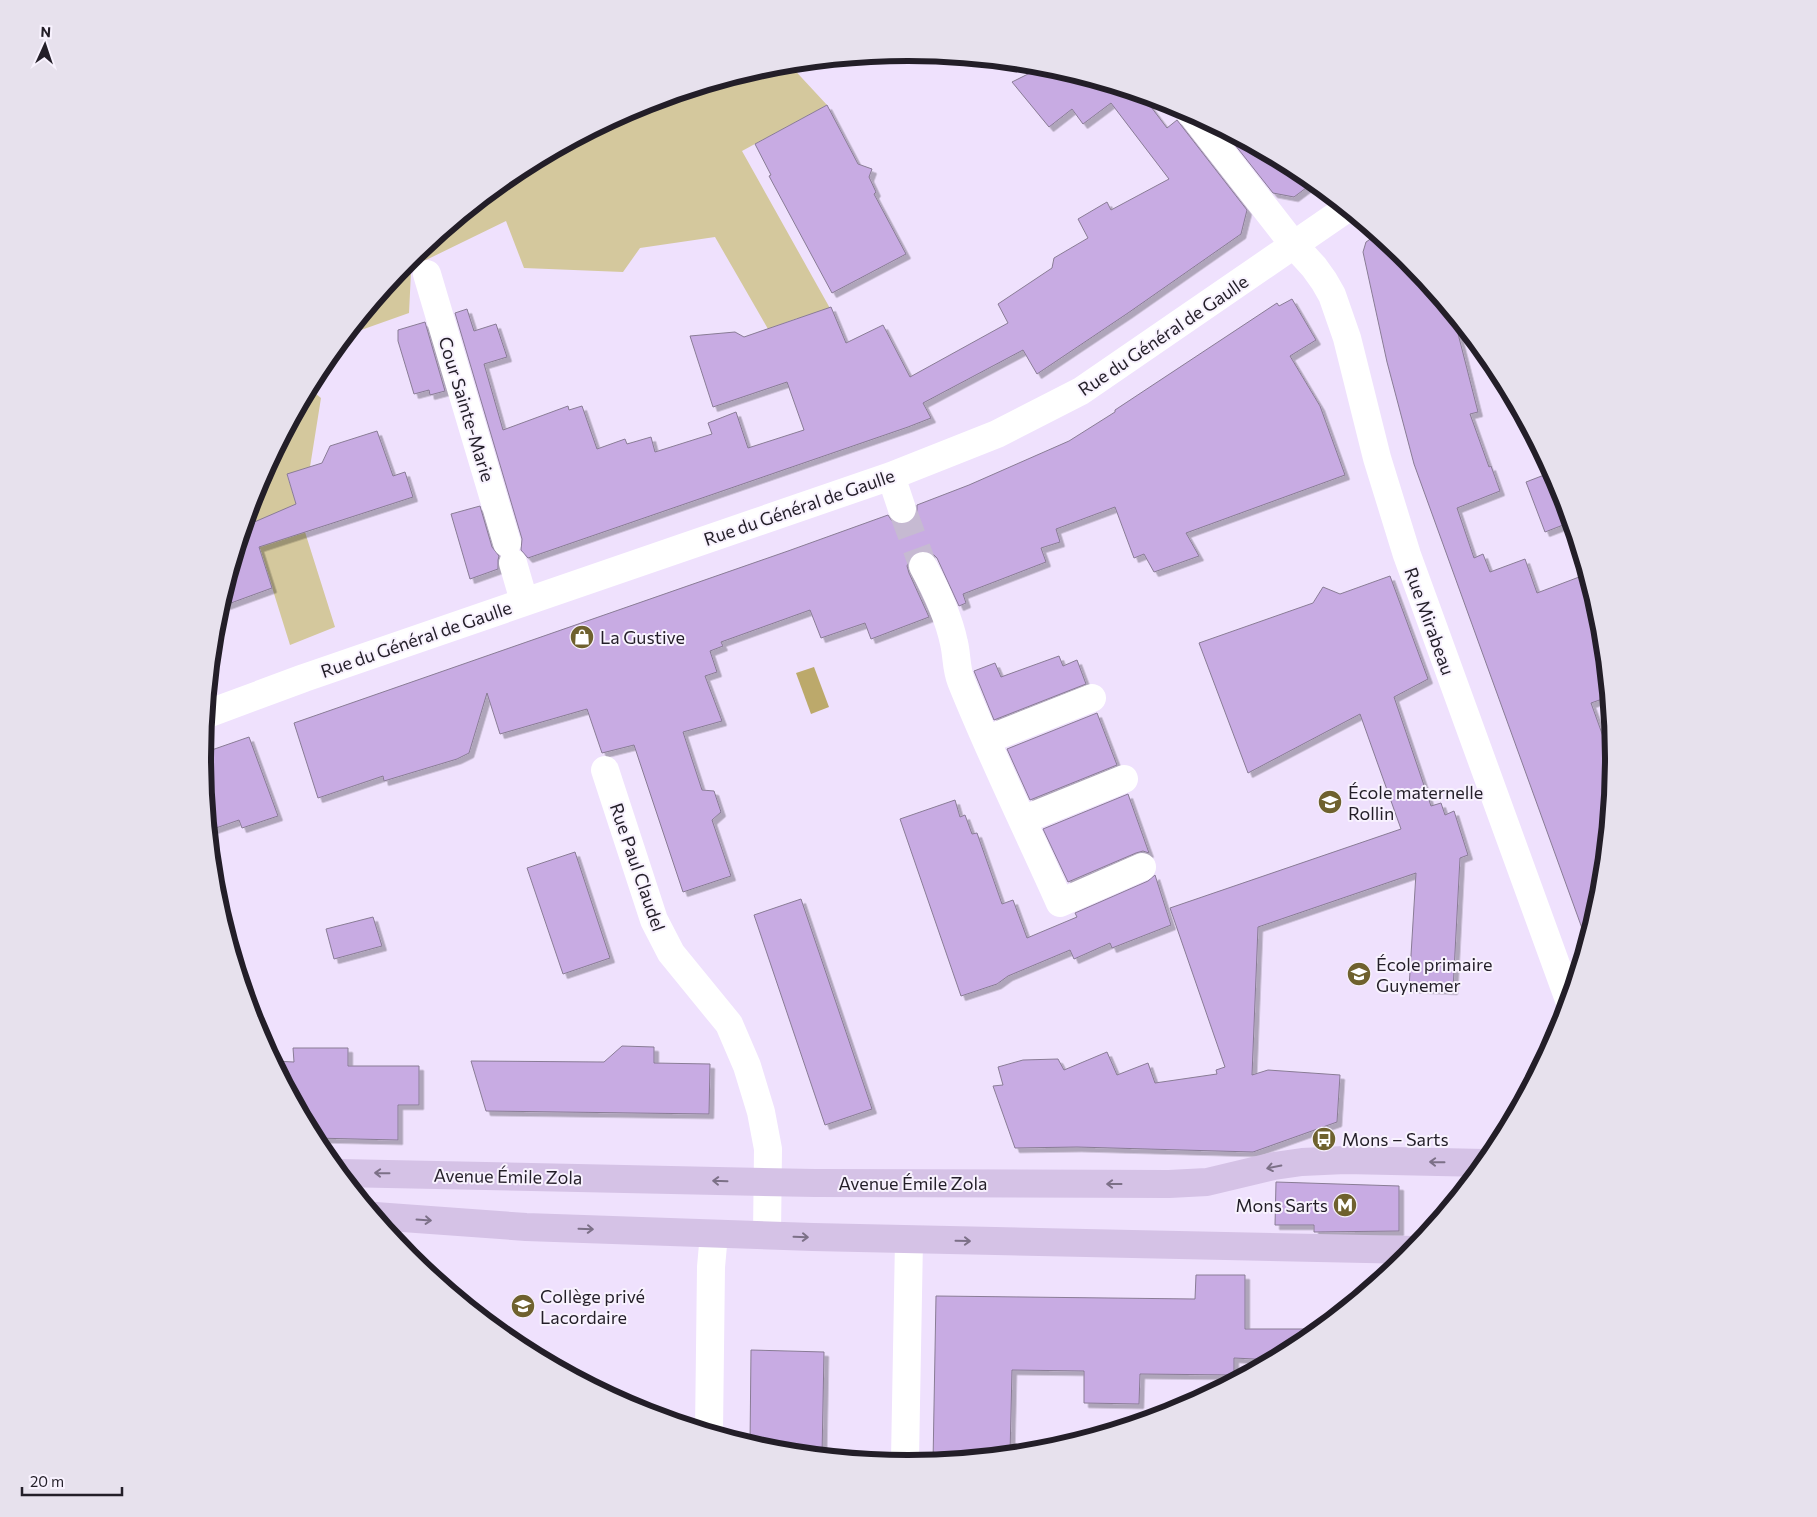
<svg xmlns="http://www.w3.org/2000/svg" width="1817" height="1517" viewBox="0 0 1817 1517" font-family="Commissioner,sans-serif">
	<defs>
		<filter id="shadow"><feDropShadow dx="4.5" dy="4.5" stdDeviation="0" flood-color="#0004"/></filter>
	</defs>
	<rect width="100%" height="100%" fill="#efe1fd"/>
	<path fill="#d4c89d" d="M789 64 827 105 742 151 836 319 805 334 798 318 768 329 715 237 640 248 623 272 524 268 506 221 426 260 411 272 409 313 347 335 409 259 517 171 639 106 771 66Z
		M310 389 321 398 310 467 287 475 335 627 290 645 252 523 245 525 256 488Z"/>
	<path fill="#bca96b" d="M814 667 829 707 811 714 796 673Z"/>
	<path fill="#c8abe3" stroke="#897c95" filter="url(#shadow)" d="M1044 66 1142 95 1167 128 1177 120 1247 210 1241 234 1128 313 1037 374 1023 350 923 403 931 418 908 427 528 558 521 550 522 539 455 313 467 309 474 331 496 324 507 357 484 364 503 430 568 406 569 410 582 406 597 449 625 439 627 444 651 437 655 452 712 434 708 423 736 412 748 448 804 430 787 382 713 407 690 336 735 332 744 337 831 307 846 343 883 325 910 377 1008 323 998 304 1052 268 1054 258 1088 238 1078 219 1107 202 1111 210 1169 179 1111 103 1083 124 1072 109 1049 127 1012 82Z
		M827 105 858 164 872 169 869 177 876 192 874 194 906 254 832 293 769 176 771 175 755 144Z
		M1224 131 1301 172 1314 182 1294 197 1273 193Z
		M1378 234 1408 260 1453 314 1478 412 1470 414 1489 467 1491 466 1500 491 1457 508 1474 558 1483 554 1490 572 1525 559 1537 593 1587 574 1601 621 1608 697 1591 703 1614 767 1601 897 1587 942 1414 464 1387 362 1363 252 1366 242Z
		M1292 299 1316 340 1290 356 1320 406 1345 475 1186 533 1199 556 1154 572 1144 554 1134 558 1115 507 1056 529 1060 542 1041 548 1046 562 963 594 966 603 959 606 937 558 932 553 924 550 915 552 910 558 907 566 909 573 929 617 871 639 865 623 821 638 810 610 721 642 723 646 710 651 717 672 705 676 722 721 683 732 702 790 714 791 721 812 712 820 731 876 683 892 634 745 602 753 587 709 500 734 487 693 469 753 457 759 384 781 383 776 318 798 294 723 788 551 888 515 892 521 898 524H907L913 520 917 513V505L969 485 1069 441 1115 412V410L1277 303 1279 306Z
		M425 322 445 391 430 395 429 390 414 394 398 341V330Z
		M377 431 393 476 405 472 413 497 259 547 272 588 220 607 249 513 252 523 296 504 287 474 322 463 330 446Z
		M1552 472 1561 489 1571 522 1545 532 1526 482Z
		M480 506 492 547 499 556 498 560V569L470 579 451 514Z
		M1390 576 1428 679 1394 697 1431 806 1441 803 1445 815 1454 811 1468 855 1460 858 1453 990 1409 988 1416 873 1258 927 1252 1075 1268 1070 1340 1075 1337 1122 1253 1152 1077 1147 1015 1148 993 1086 1003 1085 998 1067 1023 1060 1058 1059 1064 1070 1107 1052 1117 1075 1148 1063 1155 1083 1217 1074 1216 1070 1225 1067 1170 908 1401 829 1360 714 1248 773 1199 643 1313 603 1323 587 1340 594Z
		M1059 656 1063 666 1077 660 1086 684 994 720 974 671 995 663 1001 677Z
		M1097 713 1117 765 1030 800 1007 749Z
		M249 737 278 816 242 828 239 820 210 830 203 753Z
		M1128 794 1149 853 1143 851 1136 853 1068 882 1043 829Z
		M955 800 960 817 965 815 972 834 977 833 1002 904 1013 900 1027 938 1077 917 1075 913 1148 881 1155 875 1171 925 1112 948 1110 943 1074 959 1070 950 1008 976 997 984 961 996 900 819Z
		M575 852 610 958 563 974 527 868Z
		M801 899 872 1109 825 1125 754 915Z
		M373 917 382 946 334 959 326 929Z
		M622 1046 654 1047V1063L710 1064 709 1114 486 1111 471 1061 604 1062Z
		M293 1048H348V1066H419V1105H398V1140L314 1138 273 1061 294 1062Z
		M1276 1182 1399 1186V1231L1314 1232V1225H1275Z
		M1196 1275H1245V1329H1321L1300 1346 1274 1360 1234 1358V1375L1140 1374 1139 1404 1084 1403V1371L1012 1370 1010 1454 933 1462 936 1296 1195 1299Z
		M751 1350 824 1352 822 1456 770 1451 750 1445Z"/>
	<g fill="none" stroke-linecap="round" stroke-linejoin="round">
		<path stroke="#c6bad2" stroke-width="28" stroke-dasharray="28 14" stroke-linecap="butt" d="M902 509 923 566"/>
		<path stroke="#fff" stroke-width="28" d="M1190 112 1294 245 1314 267 1324 281 1332 295 1347 338 1377 458 1407 555 1569 1000
			M427 274 507 543
			M891 476 902 509
			M513 563 524 601
			M923 566C935 588 949 619 954 643 957 655 956 669 961 681 991 756 1027 829 1060 903L1142 867
			M207 714 304 678 891 476 997 434 1081 391 1346 209
			M986 740 1092 698
			M605 770 654 920 671 953 729 1024 747 1066 761 1112 768 1149 767 1235
			M1023 820 1124 779
			M709 1432 711 1267 714 1234
			M905 1459 909 1240"/>
		<path stroke="#d5c2e6" stroke-width="28" d="M339 1173 815 1183 1169 1184 1207 1182 1274 1166 1302 1162 1345 1160 1485 1163
			M375 1216 526 1227 813 1237 1414 1250"/>
	</g>
	<defs><path id="oneway-shaft" d="M-6 0H5M1.5-3L5.5 0L1.5 3" fill="none" stroke-width="1.6" stroke-linecap="round" stroke-linejoin="round" transform="scale(1.25)"/></defs>
	<g stroke="#7c7087">
		<use href="#oneway-shaft" transform="translate(1437 1162) rotate(-179)"/>
		<use href="#oneway-shaft" transform="translate(1274 1167) rotate(169)"/>
		<use href="#oneway-shaft" transform="translate(382 1173) rotate(-179)"/>
		<use href="#oneway-shaft" transform="translate(720 1181) rotate(-178)"/>
		<use href="#oneway-shaft" transform="translate(1114 1184) rotate(-180)"/>
		<use href="#oneway-shaft" transform="translate(424 1220) rotate(4)"/>
		<use href="#oneway-shaft" transform="translate(586 1229) rotate(2)"/>
		<use href="#oneway-shaft" transform="translate(801 1237) rotate(2)"/>
		<use href="#oneway-shaft" transform="translate(963 1241) rotate(1)"/>
	</g>
	<defs>
		<g id="shop-disc" transform="scale(1.25)"><circle r="9.5" fill="#6f612e" stroke="#f8f2fe"/><path d="M-5-2.5h2.3a2.7 3.5 0 0 1 5.4 0H5L5.5 6h-11ZM-1.5-2.5h3a1.5 2.3 0 0 0-3 0Z" fill="#fff"/></g>
		<g id="school-disc" transform="scale(1.25)"><circle r="9.5" fill="#6f612e" stroke="#f8f2fe"/><path d="M0-5L7-2L0 1L-7-2ZM-4 1L0 2.5L4 1V4Q0 6-4 4Z" fill="#fff"/></g>
		<g id="bus-disc" transform="scale(1.25)"><circle r="9.5" fill="#6f612e" stroke="#f8f2fe"/><path d="M-5-6H5V4H4V6H2V4H-2V6H-4V4H-5ZM-3.5-4V0h7V-4ZM-3.5 1.2v1.5H-2V1.2ZM2 1.2v1.5H3.5V1.2Z" fill="#fff"/></g>
		<g id="metro-disc" transform="scale(1.25)"><circle r="9.5" fill="#6f612e" stroke="#f8f2fe"/><path d="M-5.5 5V-5H-3L0 0L3-5H5.5V5H3V-.5L0 4L-3-.5V5Z" fill="#fff"/></g>
	</defs>
	<g fill-rule="evenodd">
		<use href="#shop-disc" x="582" y="637"/>
		<use href="#school-disc" x="1330" y="802"/>
		<use href="#school-disc" x="1359" y="974"/>
		<use href="#bus-disc" x="1324" y="1139"/>
		<use href="#metro-disc" x="1345" y="1205"/>
		<use href="#school-disc" x="523" y="1306"/>
	</g>
	<g text-anchor="middle" dominant-baseline="central" stroke-width="4" stroke-linejoin="round" paint-order="stroke">
		<g font-size="18" fill="#231e28" stroke="#f8f2fe">
			<text transform="translate(1163 335) rotate(-34)">Rue du Général de Gaulle</text>
			<text transform="translate(467 409) rotate(73)">Cour Sainte-Marie</text>
			<text transform="translate(799 507) rotate(-19)">Rue du Général de Gaulle</text>
			<text transform="translate(1430 621) rotate(70)">Rue Mirabeau</text>
			<text transform="translate(416 639) rotate(-19)">Rue du Général de Gaulle</text>
			<text transform="translate(638 867) rotate(71)">Rue Paul Claudel</text>
			<text transform="translate(508 1176) rotate(1)">Avenue Émile Zola</text>
			<text x="913" y="1183">Avenue Émile Zola</text>
		</g>
		<g font-size="18" fill="#231e28" stroke="#f8f2fe" text-anchor="start">
			<text x="600" y="637">La Gustive</text>
			<text x="1348" y="792">École maternelle<tspan x="1348" dy="21">Rollin</tspan></text>
			<text x="1376" y="964">École primaire<tspan x="1376" dy="21">Guynemer</tspan></text>
			<text x="1342" y="1139">Mons – Sarts</text>
			<text x="1328" y="1205" text-anchor="end">Mons Sarts</text>
			<text x="540" y="1296">Collège privé<tspan x="540" dy="21">Lacordaire</tspan></text>
		</g>
	</g>
	<path d="M0 0H1817V1517H0ZM211 758a697 697 0 1 1 1394 0a697 697 0 1 1-1394 0Z" fill="#e7e1ed" fill-rule="evenodd"/>
	<path fill="none" stroke="#231e28" stroke-width="6" d="M211 758a697 697 0 1 1 1394 0a697 697 0 1 1-1394 0Z"/>
	<g transform="translate(45 45) rotate(3)" stroke="#f8f2fe" stroke-width="4" paint-order="stroke">
	<path d="M0-4L9 19L0 12L-9 19Z" fill="#231e28"/>
	<text y="-8" font-size="14" font-weight="bold" text-anchor="middle" fill="#231e28">N</text>
	</g>
	<path d="M22 1487v8h100v-8" fill="none" stroke="#231e28" stroke-width="2.5"/>
	<text x="30" y="1487" font-size="15" fill="#231e28" stroke="#f8f2fe" stroke-width="4" paint-order="stroke">20 m</text>
</svg>
